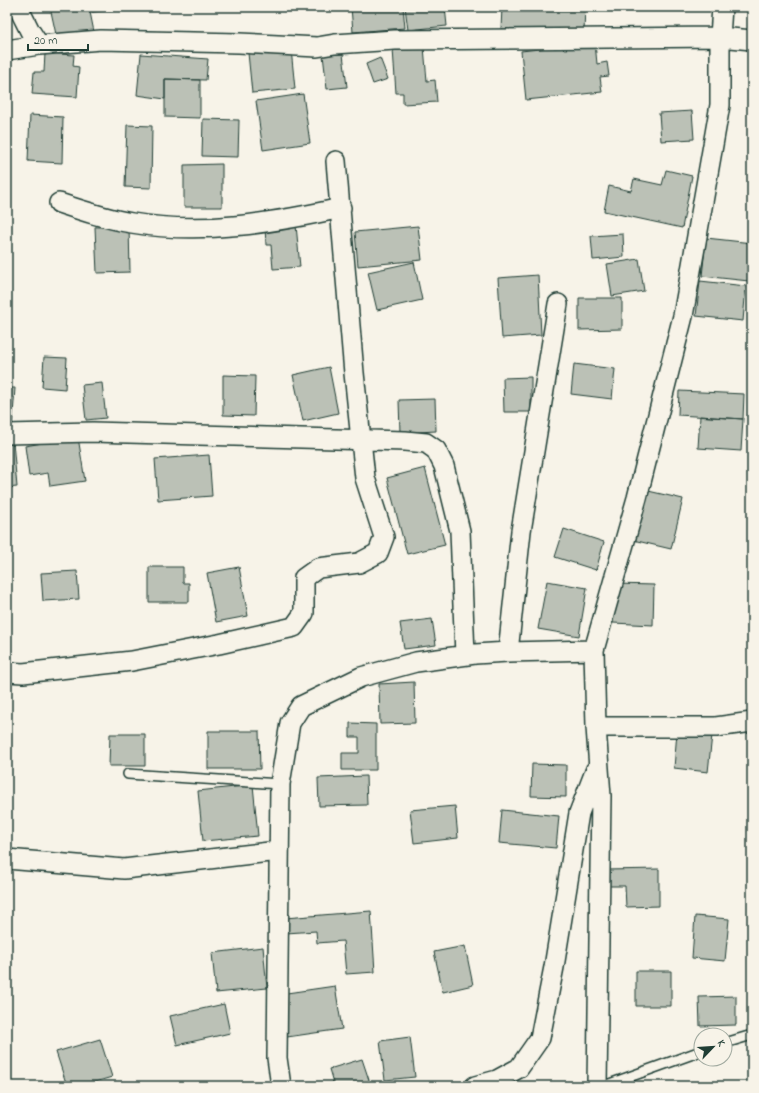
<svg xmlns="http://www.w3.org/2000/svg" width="759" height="1093" viewBox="0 0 759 1093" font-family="'Indie Flower',sans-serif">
	<rect width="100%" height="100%" fill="#f7f3e8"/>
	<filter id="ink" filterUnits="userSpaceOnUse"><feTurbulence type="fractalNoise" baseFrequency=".025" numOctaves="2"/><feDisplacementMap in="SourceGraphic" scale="8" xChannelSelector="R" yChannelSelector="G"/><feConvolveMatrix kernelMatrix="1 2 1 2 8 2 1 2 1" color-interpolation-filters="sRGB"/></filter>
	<g filter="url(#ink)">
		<path fill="#bbc1b6" stroke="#1f3d34" d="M50 7H89L94 32 57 39Z
			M92 7H151L92 12Z
			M351 7H403L405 28 353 32Z
			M405 7H445L447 26 408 30Z
			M502 7H585L584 32 501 29Z
			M595 43 597 64 607 62 609 76 600 77 602 92 526 100 521 51Z
			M424 47 427 81 435 80 437 102 403 104V93H396L393 49Z
			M291 49 295 89 252 93 248 53Z
			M45 53 74 55 73 66 79 67 77 97 32 94 34 72H44Z
			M141 54 208 59 206 80 165 79V99L137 95Z
			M343 54 347 87 327 89 323 55Z
			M380 58 388 79 373 84 366 64Z
			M165 79 200 80V118L165 117Z
			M303 94 310 143 263 150 256 101Z
			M692 111 694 139 661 141 659 113Z
			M30 115 63 117 62 163 28 161Z
			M203 119 239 120 238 157 202 156Z
			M127 125 152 126 151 188 125 187Z
			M222 164V207H184V165Z
			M666 170 692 176 682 228 604 211 609 186 631 191 634 179 662 185Z
			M296 225 300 267 273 269 271 245H266L265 227Z
			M129 226 130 272 97 273 95 227Z
			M418 226 422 260 358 266 355 232Z
			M623 234 624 257 593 260 591 236Z
			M706 238 752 243 749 281 702 276Z
			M639 259 644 291 612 296 607 264Z
			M414 262 422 300 377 310 368 272Z
			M538 275 541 335 502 338 498 278Z
			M700 281 746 286 743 321 696 316Z
			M579 298H622V329L579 330Z
			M44 357 67 358 65 389 42 387Z
			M574 364 615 369 612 399 571 394Z
			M329 367 338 413 303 421 293 375Z
			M223 375 255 376 254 416 223 415Z
			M531 377V412H504L503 378Z
			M102 383 106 418 86 420 82 385Z
			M7 388H15L12 429 7 428Z
			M679 391 744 394 743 419 678 415Z
			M435 399 436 431 400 433 399 400Z
			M700 416 743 419 741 451 698 448Z
			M78 437 85 481 50 486 48 473 29 476 25 446Z
			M13 442 17 487 7 488V443Z
			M209 455 212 496 158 500 155 459Z
			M425 468 445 545 407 554 387 478Z
			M644 490 683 499 671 549 633 540Z
			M564 529 604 542 596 570 555 557Z
			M149 567H183V583H189V602H149Z
			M239 567 248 616 216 622 207 573Z
			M77 571 79 599 43 601 41 573Z
			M547 581 587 588 579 636 538 629Z
			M615 584 654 585 653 625 613 623Z
			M432 619 436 645 404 649 400 623Z
			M414 682 415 723 380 724 379 684Z
			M350 723 376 724V770H342V753H359V737H350Z
			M208 731H259L260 769H208Z
			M677 732 712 735 708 772 674 768Z
			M110 734H145V766H109Z
			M532 764 566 765V797L531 796Z
			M366 776 367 805 319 806 318 778Z
			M253 785 258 836 203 841 198 791Z
			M455 806 458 838 414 843 410 810Z
			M502 810 559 816 556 848 499 843Z
			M659 869V906L626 907 625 886H607L606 870Z
			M371 911 375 972 346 974 343 941 317 943 316 931 286 933 285 918Z
			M695 916 729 919 725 961 692 958Z
			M465 946 473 985 443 992 434 952Z
			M263 947 267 988 216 993 212 953Z
			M636 971H671V1006H636Z
			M335 986 342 1029 287 1037 280 994Z
			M736 996V1025L700 1026 699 997Z
			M224 1004 230 1033 177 1045 170 1016Z
			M410 1037 415 1077 385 1080 380 1041Z
			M100 1039 112 1077 81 1086H67L56 1052Z
			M362 1059 371 1086H334L329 1069Z"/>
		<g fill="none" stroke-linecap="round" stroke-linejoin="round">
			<g stroke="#1f3d34" stroke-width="12">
				<path id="service" d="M128 774 280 784
					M725 1043 752 1035
					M604 1086 701 1051"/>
			</g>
			<g stroke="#1f3d34" stroke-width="22">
				<path id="minor" d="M18 7 30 31 39 45
					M7 50 39 45 101 40 239 43 317 47 335 44 395 40 720 37 752 40
					M59 203C83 211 107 219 132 223 202 235 273 223 341 208
					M7 434 93 432 405 441 426 443 436 450 444 466 460 531 465 655
					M508 652 521 531 558 304
					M7 672 23 673 132 661 219 644 294 627 304 613V578L318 568 359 563 378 553 384 537 365 478 354 373 336 161
					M596 727H716L752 722
					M7 859 124 869 278 851
					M281 1086 277 1058 280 784 290 723 301 706 361 677 416 662 475 654 508 652 594 650
					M475 1086 497 1080 519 1068 540 1038 554 967 579 813 596 769
					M597 1086 601 796 596 727 594 650 637 498 683 316 720 105V37L722 7"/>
			</g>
			<use href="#service" stroke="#f7f3e8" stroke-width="9"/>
			<use href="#minor" stroke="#f7f3e8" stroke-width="19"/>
		</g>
	</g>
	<rect width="759" height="1093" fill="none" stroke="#f7f3e8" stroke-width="24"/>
	<rect x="12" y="12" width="735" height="1069" fill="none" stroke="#1f3d34" stroke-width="1.5" filter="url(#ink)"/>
	<g transform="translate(713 1047) rotate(65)"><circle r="19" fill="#f7f3e8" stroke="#a1aaa0"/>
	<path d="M0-3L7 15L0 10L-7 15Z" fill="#1f3d34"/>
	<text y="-6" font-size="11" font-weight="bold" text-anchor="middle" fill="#1f3d34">K</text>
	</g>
	<path d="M28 44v6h60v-6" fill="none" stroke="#1f3d34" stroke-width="2"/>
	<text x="34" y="44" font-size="12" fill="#1f3d34" stroke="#f7f3e8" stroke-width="3" paint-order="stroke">20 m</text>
</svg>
